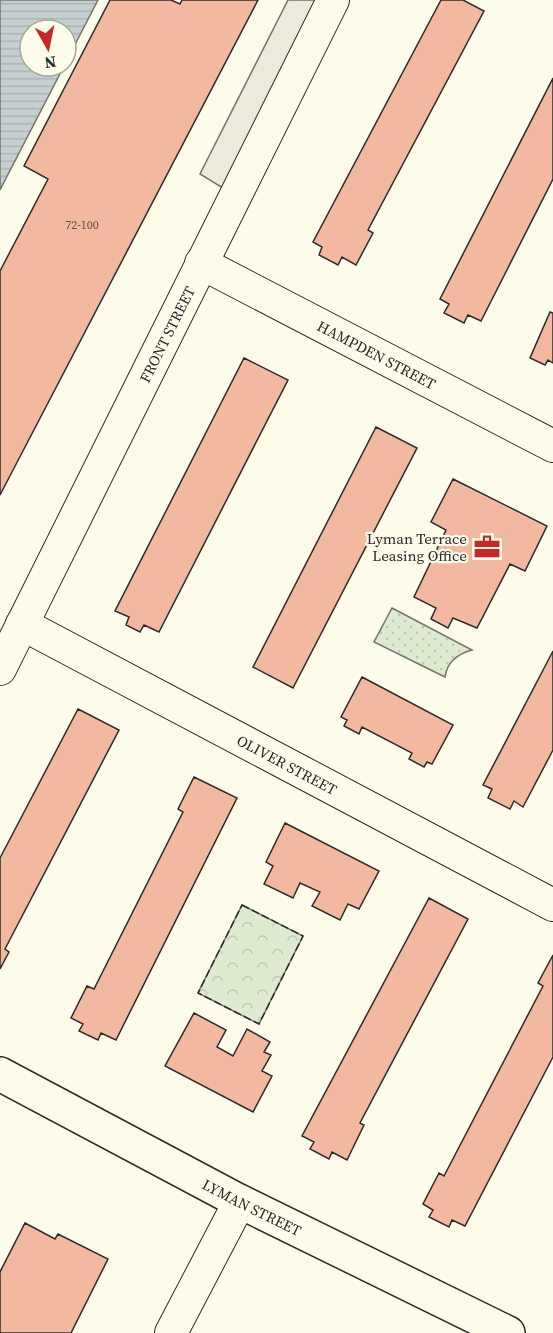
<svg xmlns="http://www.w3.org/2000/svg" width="553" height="1333" viewBox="0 0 553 1333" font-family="'Source Serif 4',serif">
	<defs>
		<pattern id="grass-dots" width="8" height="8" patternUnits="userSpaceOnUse" patternTransform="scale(1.5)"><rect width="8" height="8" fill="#deebd1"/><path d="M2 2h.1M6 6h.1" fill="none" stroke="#bfcab4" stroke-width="1.8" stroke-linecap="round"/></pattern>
		<pattern id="forest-crowns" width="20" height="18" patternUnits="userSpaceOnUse" patternTransform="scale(1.5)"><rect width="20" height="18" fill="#deebd1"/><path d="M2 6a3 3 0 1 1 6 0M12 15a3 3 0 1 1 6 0" fill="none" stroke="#bfcab4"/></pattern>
		<pattern id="water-rules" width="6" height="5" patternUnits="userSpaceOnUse" patternTransform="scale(1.5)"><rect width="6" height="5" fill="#c7d0d0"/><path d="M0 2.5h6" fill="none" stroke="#abb3b3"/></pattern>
	</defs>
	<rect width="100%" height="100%" fill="#fdfbea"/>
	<path fill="url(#grass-dots)" stroke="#74746e" stroke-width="1.5" d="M392 608 472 650C457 654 447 662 445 677L374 642Z"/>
	<path fill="url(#forest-crowns)" stroke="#74746e" stroke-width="1.5" d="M242 905 303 936 259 1024 198 993Z"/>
	<path fill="#eceadb" stroke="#74746e" stroke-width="1.5" d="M288 0H320L226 190 200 174Z"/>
	<path fill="url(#water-rules)" stroke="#74746e" stroke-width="1.5" d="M0 0H98L66 62V30H30V66H64L0 190Z"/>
	<path fill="#f2b8a0" stroke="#2b2b2b" stroke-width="1.5" d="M110 0H171L180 4 182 0H258L0 495V271L48 179 24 166Z
		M441 0H463L484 11 368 230 373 233 356 265 342 257 338 265 319 255 322 247 313 242Z
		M553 78V179L481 321 468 315 464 323 444 313 449 304 440 299Z
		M550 312 553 313V363L548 360 545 365 530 358Z
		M244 358 288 380 159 632 144 625 140 632 126 625 129 617 115 611Z
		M376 427 417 448 293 688 253 667Z
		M453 479 547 526 525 571 510 564 477 628 453 618 448 628 431 619 436 608 414 597 446 530 431 522Z
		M553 651V750L523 807 514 801 510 809 488 798 492 789 483 785Z
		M362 677 453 725 432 764 427 762 424 767 409 759 412 753 362 727 359 734 344 726 347 720 341 717Z
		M78 709 119 730 5 949 9 952 0 969V858Z
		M194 777 237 798 116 1040 101 1033 98 1040 79 1031 83 1024 71 1018 87 986 94 989 183 812 178 809Z
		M285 823 379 871 359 909 348 904 340 920 312 906 320 892 300 883 293 898 264 884 273 866 266 862Z
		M429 898 468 919 360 1123 364 1125 347 1160 332 1152 329 1159 310 1149 314 1142 302 1136Z
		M553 955V1057L465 1226 452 1220 449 1227 429 1217 433 1210 423 1204 439 1173 444 1176 543 986 538 983Z
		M194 1013 226 1030 217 1047 233 1056 247 1029 270 1042 264 1052 271 1055 262 1071 272 1076 253 1112 165 1066Z
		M25 1223 55 1239 58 1234 108 1259 71 1333H0V1272Z"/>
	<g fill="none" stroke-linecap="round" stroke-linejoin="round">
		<g stroke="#2b2b2b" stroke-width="34">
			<g id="street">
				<path id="s1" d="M201 263 553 446"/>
				<path id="s2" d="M22 624 553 905"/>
				<path id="s3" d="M0 669 333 0"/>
				<path d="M171 1333 240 1201"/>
			</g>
		</g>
		<g stroke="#2b2b2b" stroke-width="36">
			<g id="secondary">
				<path id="s4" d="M0 1074 235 1199 508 1333"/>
			</g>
		</g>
		<use href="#street" stroke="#fdfbea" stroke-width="32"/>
		<use href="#secondary" stroke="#fdfbea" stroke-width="33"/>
		<path stroke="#2b2b2b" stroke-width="1.5" stroke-dasharray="8 3" stroke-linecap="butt" d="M242 905 303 936 259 1024 198 993Z"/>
	</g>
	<defs>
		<g id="office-bare" transform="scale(2.07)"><path d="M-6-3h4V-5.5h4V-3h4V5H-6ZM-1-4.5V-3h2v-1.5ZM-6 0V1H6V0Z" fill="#c62828" stroke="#fdfbea" stroke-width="2.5" paint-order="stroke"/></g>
	</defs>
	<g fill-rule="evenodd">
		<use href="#office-bare" x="487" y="547"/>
	</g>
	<g text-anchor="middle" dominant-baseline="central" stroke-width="4.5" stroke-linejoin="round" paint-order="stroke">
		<g font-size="12" fill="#5d4e48">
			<text x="82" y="225">72-100</text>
		</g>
		<g font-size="15" fill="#2b2b2b" stroke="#fdfbea">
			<text stroke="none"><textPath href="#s3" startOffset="374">FRONT STREET</textPath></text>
			<text stroke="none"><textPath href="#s1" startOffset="198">HAMPDEN STREET</textPath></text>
			<text stroke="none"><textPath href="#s2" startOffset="300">OLIVER STREET</textPath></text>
			<text stroke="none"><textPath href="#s4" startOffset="285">LYMAN STREET</textPath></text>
		</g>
		<g font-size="15" fill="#2b2b2b" stroke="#fdfbea" text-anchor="end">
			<text x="467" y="538">Lyman Terrace<tspan x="467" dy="17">Leasing Office</tspan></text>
		</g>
	</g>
	<g transform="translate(48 48) rotate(171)"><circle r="28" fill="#fdfbea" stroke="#a9a89e" stroke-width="1.5"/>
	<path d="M0-4.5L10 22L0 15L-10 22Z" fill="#c62828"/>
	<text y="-9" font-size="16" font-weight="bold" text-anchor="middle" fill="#2b2b2b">N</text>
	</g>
</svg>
